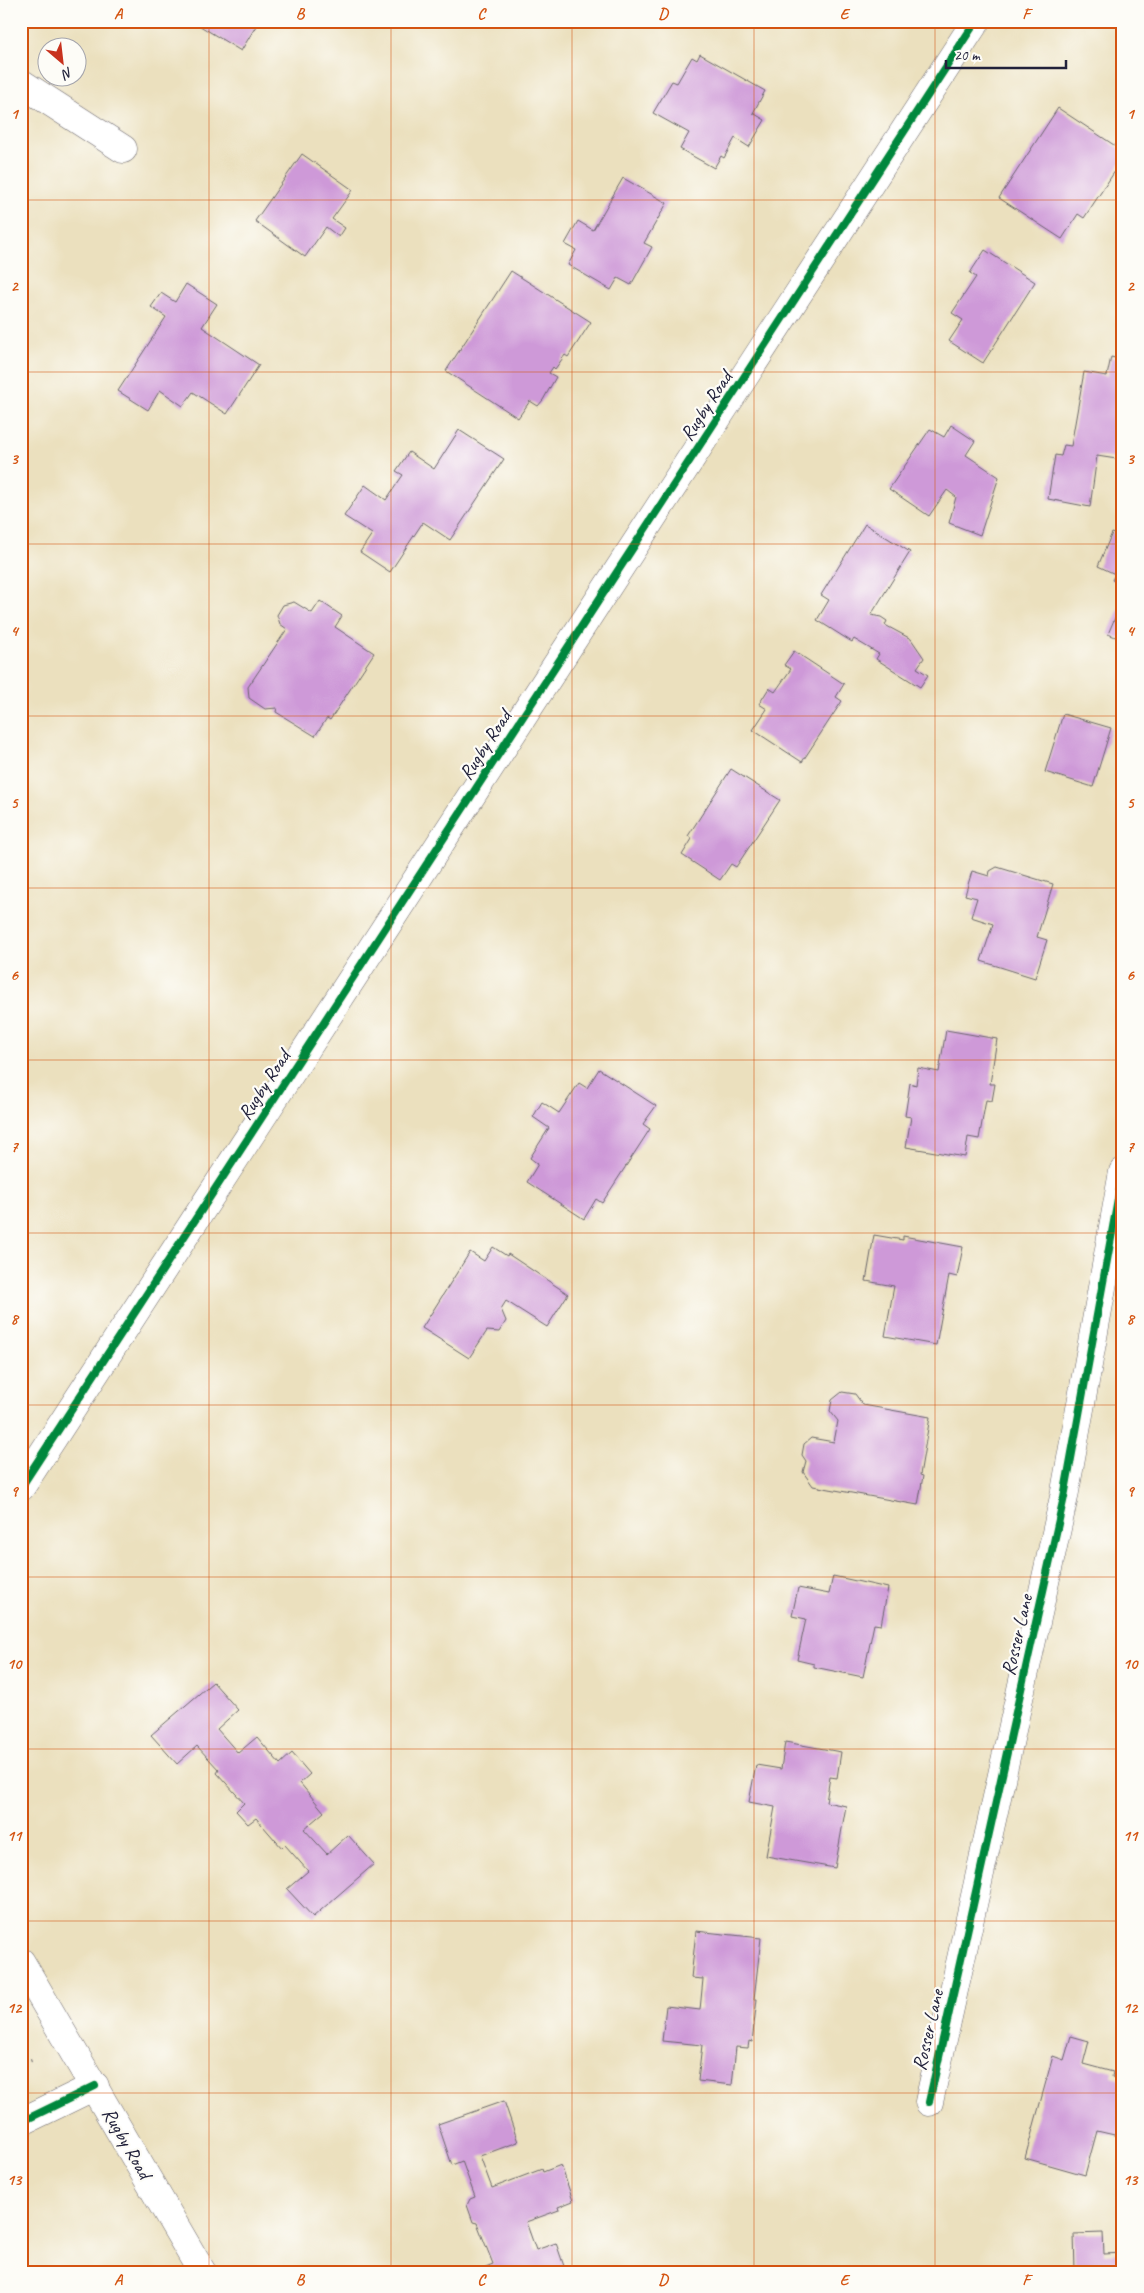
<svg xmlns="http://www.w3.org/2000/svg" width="1144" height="2293" viewBox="0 0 1144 2293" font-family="Caveat,sans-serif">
	<rect width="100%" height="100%" fill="#fdfcf7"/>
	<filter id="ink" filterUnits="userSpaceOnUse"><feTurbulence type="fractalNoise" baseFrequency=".02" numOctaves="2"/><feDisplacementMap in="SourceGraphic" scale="10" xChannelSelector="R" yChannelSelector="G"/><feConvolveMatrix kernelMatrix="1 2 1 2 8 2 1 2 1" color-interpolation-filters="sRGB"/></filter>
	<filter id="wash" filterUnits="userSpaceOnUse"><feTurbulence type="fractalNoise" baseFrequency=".0096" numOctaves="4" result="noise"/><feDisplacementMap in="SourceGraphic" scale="20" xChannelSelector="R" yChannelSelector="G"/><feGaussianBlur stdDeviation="1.12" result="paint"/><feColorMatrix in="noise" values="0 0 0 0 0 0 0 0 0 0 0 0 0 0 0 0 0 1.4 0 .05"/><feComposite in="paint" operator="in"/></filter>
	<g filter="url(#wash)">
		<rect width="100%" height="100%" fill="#ebe0be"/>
		<g id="blocks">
			<path fill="#ce99d8" d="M106 21H120L116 27Z
				M192 21H259L241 51Z
				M808 21H824L820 28Z
				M700 54 765 91 753 113 765 120 749 147 735 138 724 158 721 156 714 168 680 149 689 133 653 113 672 81 677 83 692 57 697 60Z
				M1058 108 1123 151V159L1084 218 1078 214 1062 239 999 198Z
				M302 154 353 190 332 219 345 228 339 237 326 227 305 257 255 221Z
				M623 178 667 203 644 243 652 247 631 285 618 278 611 290 568 265 576 250 565 244 578 221 593 230Z
				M985 250 1035 282 983 363 949 341 963 320 952 313 976 277 970 273Z
				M511 271 591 322 568 357 565 355 555 369 553 367 549 373 556 377 543 400 538 406 530 401 518 418 446 371Z
				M186 284 217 304 202 327 259 365 227 414 193 392 183 406 160 390 148 410 118 391 166 317 151 307 161 293 175 302Z
				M1111 357 1123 360V460L1097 456 1090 507 1048 499 1055 455 1061 456 1064 445 1071 446 1084 372 1107 376Z
				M951 425 975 441 966 455 999 477 980 535 949 523 956 497 947 490 929 516 889 489 930 429 944 437Z
				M459 430 504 459 450 540 423 522 390 572 360 552 372 534 344 516 365 485 386 500 403 475 396 471 409 452 434 469Z
				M865 524 910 552 871 615 881 617 887 621 885 625 911 639 924 658 917 668 928 675 920 687 876 659 879 654 854 639 852 642 817 620 829 600 821 595Z
				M1112 533 1123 537V584L1112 580 1115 574 1098 566Z
				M1123 599V640L1108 634Z
				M320 601 342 616 335 627 374 653 330 720 327 718 315 736 276 712 277 708 265 709 249 698 248 687 287 629 280 624 277 615 283 605 294 602 312 613Z
				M794 651 844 684 836 697 842 701 802 762 753 730 767 709 759 704 769 688 775 692 791 669 784 665Z
				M1063 714 1111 728 1093 787 1045 772Z
				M731 769 780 800 736 867 731 864 720 880 682 855 692 839 688 836Z
				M997 867 1053 884 1037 937 1047 940 1035 978 981 961 993 924 971 917 977 898 965 895 972 871 989 876 990 871Z
				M946 1030 997 1039 990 1084H995L992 1101 986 1100 979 1139 968 1137 965 1157 906 1147 911 1117 905 1116 910 1083 916 1085 918 1068 939 1072Z
				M599 1069 656 1106 643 1124 650 1129 602 1203 596 1199 584 1219 527 1182 538 1164 530 1158 549 1128 533 1117 542 1102 559 1113 579 1083 587 1088Z
				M874 1235 903 1240V1236L963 1247 957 1277 949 1275 936 1345 885 1336 894 1286 866 1281Z
				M493 1247 507 1256 508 1254 568 1294 547 1327 506 1301 501 1309 506 1321 499 1332 487 1331 469 1358 422 1328 470 1252 484 1261Z
				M842 1392 855 1394 863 1405 930 1417 920 1475 923 1476 918 1505 813 1486 803 1472 806 1461 802 1455 804 1444 811 1438 834 1442 838 1421 830 1411 832 1400Z
				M833 1576 888 1588 881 1625 874 1624 863 1677 814 1667V1664L797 1660 806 1619 792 1616 798 1588 829 1594Z
				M213 1682 238 1710 217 1729 238 1753 257 1737 280 1764 292 1753 310 1774 300 1783 324 1812 304 1829 327 1854 348 1835 374 1864 313 1917 287 1889 308 1871 285 1845 282 1848 256 1818 248 1824 236 1811 244 1803 217 1773 219 1770 197 1746 177 1764 151 1735Z
				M785 1742 841 1752 837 1778 830 1777 826 1802 846 1806 835 1868 766 1856 775 1807 749 1802 756 1765 781 1769Z
				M696 1931 761 1938 754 1999H757L752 2042 749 2041 748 2048 736 2047 732 2085 698 2081 702 2045 662 2041 666 2006 700 2010 703 1979 691 1978Z
				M1071 2036 1089 2041 1083 2064 1113 2072 1112 2077 1123 2080V2137L1097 2131 1085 2175 1025 2158 1053 2056 1064 2060Z
				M504 2101 518 2142 480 2156 492 2188 542 2169 543 2172 561 2165 573 2201 558 2207 559 2210 526 2222 536 2250 556 2243 566 2272H482L481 2269 493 2264 477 2223 473 2222 467 2205 470 2199 475 2197 462 2161 452 2165 438 2124Z
				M1103 2233 1104 2254 1123 2253V2272H1075L1074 2234Z"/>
		</g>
	</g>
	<g filter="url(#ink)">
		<use href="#blocks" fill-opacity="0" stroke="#686469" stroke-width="1"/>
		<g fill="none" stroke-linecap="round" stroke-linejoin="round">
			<g stroke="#686469" stroke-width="29">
				<path id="street" d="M21 83 123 149
					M929 2102 1064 1497 1123 1172"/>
			</g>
			<g stroke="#686469" stroke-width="29">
				<path id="secondary" d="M21 1487 976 21
					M21 2122 95 2086"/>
			</g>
			<g stroke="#686469" stroke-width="29">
				<path id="primary" d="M21 1962 202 2272"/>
			</g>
			<path stroke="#686469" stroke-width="3" stroke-dasharray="1 4" stroke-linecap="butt" d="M21 2064 33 2060"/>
			<use href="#street" stroke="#fff" stroke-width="28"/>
			<use href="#secondary" stroke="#fff" stroke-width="28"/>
			<use href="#primary" stroke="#fff" stroke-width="28"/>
			<g stroke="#fdfcf7" stroke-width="11">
				<path id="cycleway" d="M21 1487 976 21
					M929 2102 1064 1497 1123 1172
					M21 2122 95 2086"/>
			</g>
			<use href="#cycleway" stroke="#00873e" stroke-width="8"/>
		</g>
	</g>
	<path fill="none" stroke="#d45411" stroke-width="1" stroke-opacity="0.55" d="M209 21V2272M391 21V2272M572 21V2272M754 21V2272M935 21V2272M21 200H1123M21 372H1123M21 544H1123M21 716H1123M21 888H1123M21 1060H1123M21 1233H1123M21 1405H1123M21 1577H1123M21 1749H1123M21 1921H1123M21 2093H1123"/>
	<g text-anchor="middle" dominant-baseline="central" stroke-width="4.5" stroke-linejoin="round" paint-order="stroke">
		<g font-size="20" fill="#22223b" stroke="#fdfcf7">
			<text transform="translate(706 406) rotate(-57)">Rugby Road</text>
			<text transform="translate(485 745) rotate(-57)">Rugby Road</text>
			<text transform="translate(264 1085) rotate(-57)">Rugby Road</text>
			<text transform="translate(1017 1635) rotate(-77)">Rosser Lane</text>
			<text transform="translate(928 2030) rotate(-77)">Rosser Lane</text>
			<text transform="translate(127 2143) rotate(60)">Rugby Road</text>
		</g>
	</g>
	<rect width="1144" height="2293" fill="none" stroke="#fdfcf7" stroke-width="55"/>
	<g transform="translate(62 62) rotate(152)"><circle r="24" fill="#fdfcf7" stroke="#a5a5ac"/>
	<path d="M0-4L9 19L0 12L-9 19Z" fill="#c8321e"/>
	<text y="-8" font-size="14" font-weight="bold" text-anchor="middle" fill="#22223b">N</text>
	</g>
	<path d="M946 60v8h120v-8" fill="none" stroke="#22223b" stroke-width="2.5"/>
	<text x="954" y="60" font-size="15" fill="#22223b" stroke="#fdfcf7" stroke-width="4" paint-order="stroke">20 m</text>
	<rect x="28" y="28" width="1088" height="2238" fill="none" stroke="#d45411" stroke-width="2"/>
	<g font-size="16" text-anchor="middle" font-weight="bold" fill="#d45411">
		<text x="118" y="19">A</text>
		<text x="300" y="19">B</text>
		<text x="481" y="19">C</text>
		<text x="663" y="19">D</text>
		<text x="844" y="19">E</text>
		<text x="1026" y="19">F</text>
		<text x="14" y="119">1</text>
		<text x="1130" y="119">1</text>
		<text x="14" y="291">2</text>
		<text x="1130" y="291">2</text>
		<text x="14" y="464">3</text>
		<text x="1130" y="464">3</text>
		<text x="14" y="636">4</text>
		<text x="1130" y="636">4</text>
		<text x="14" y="808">5</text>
		<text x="1130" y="808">5</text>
		<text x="14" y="980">6</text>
		<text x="1130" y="980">6</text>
		<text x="14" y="1152">7</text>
		<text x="1130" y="1152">7</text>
		<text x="14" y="1324">8</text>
		<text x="1130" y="1324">8</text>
		<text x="14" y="1496">9</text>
		<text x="1130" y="1496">9</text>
		<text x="14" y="1669">10</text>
		<text x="1130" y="1669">10</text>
		<text x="14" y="1841">11</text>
		<text x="1130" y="1841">11</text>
		<text x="14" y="2013">12</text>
		<text x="1130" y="2013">12</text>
		<text x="14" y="2185">13</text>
		<text x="1130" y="2185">13</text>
		<text x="118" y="2285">A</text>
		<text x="300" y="2285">B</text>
		<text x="481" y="2285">C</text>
		<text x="663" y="2285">D</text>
		<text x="844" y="2285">E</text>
		<text x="1026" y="2285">F</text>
	</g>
</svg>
